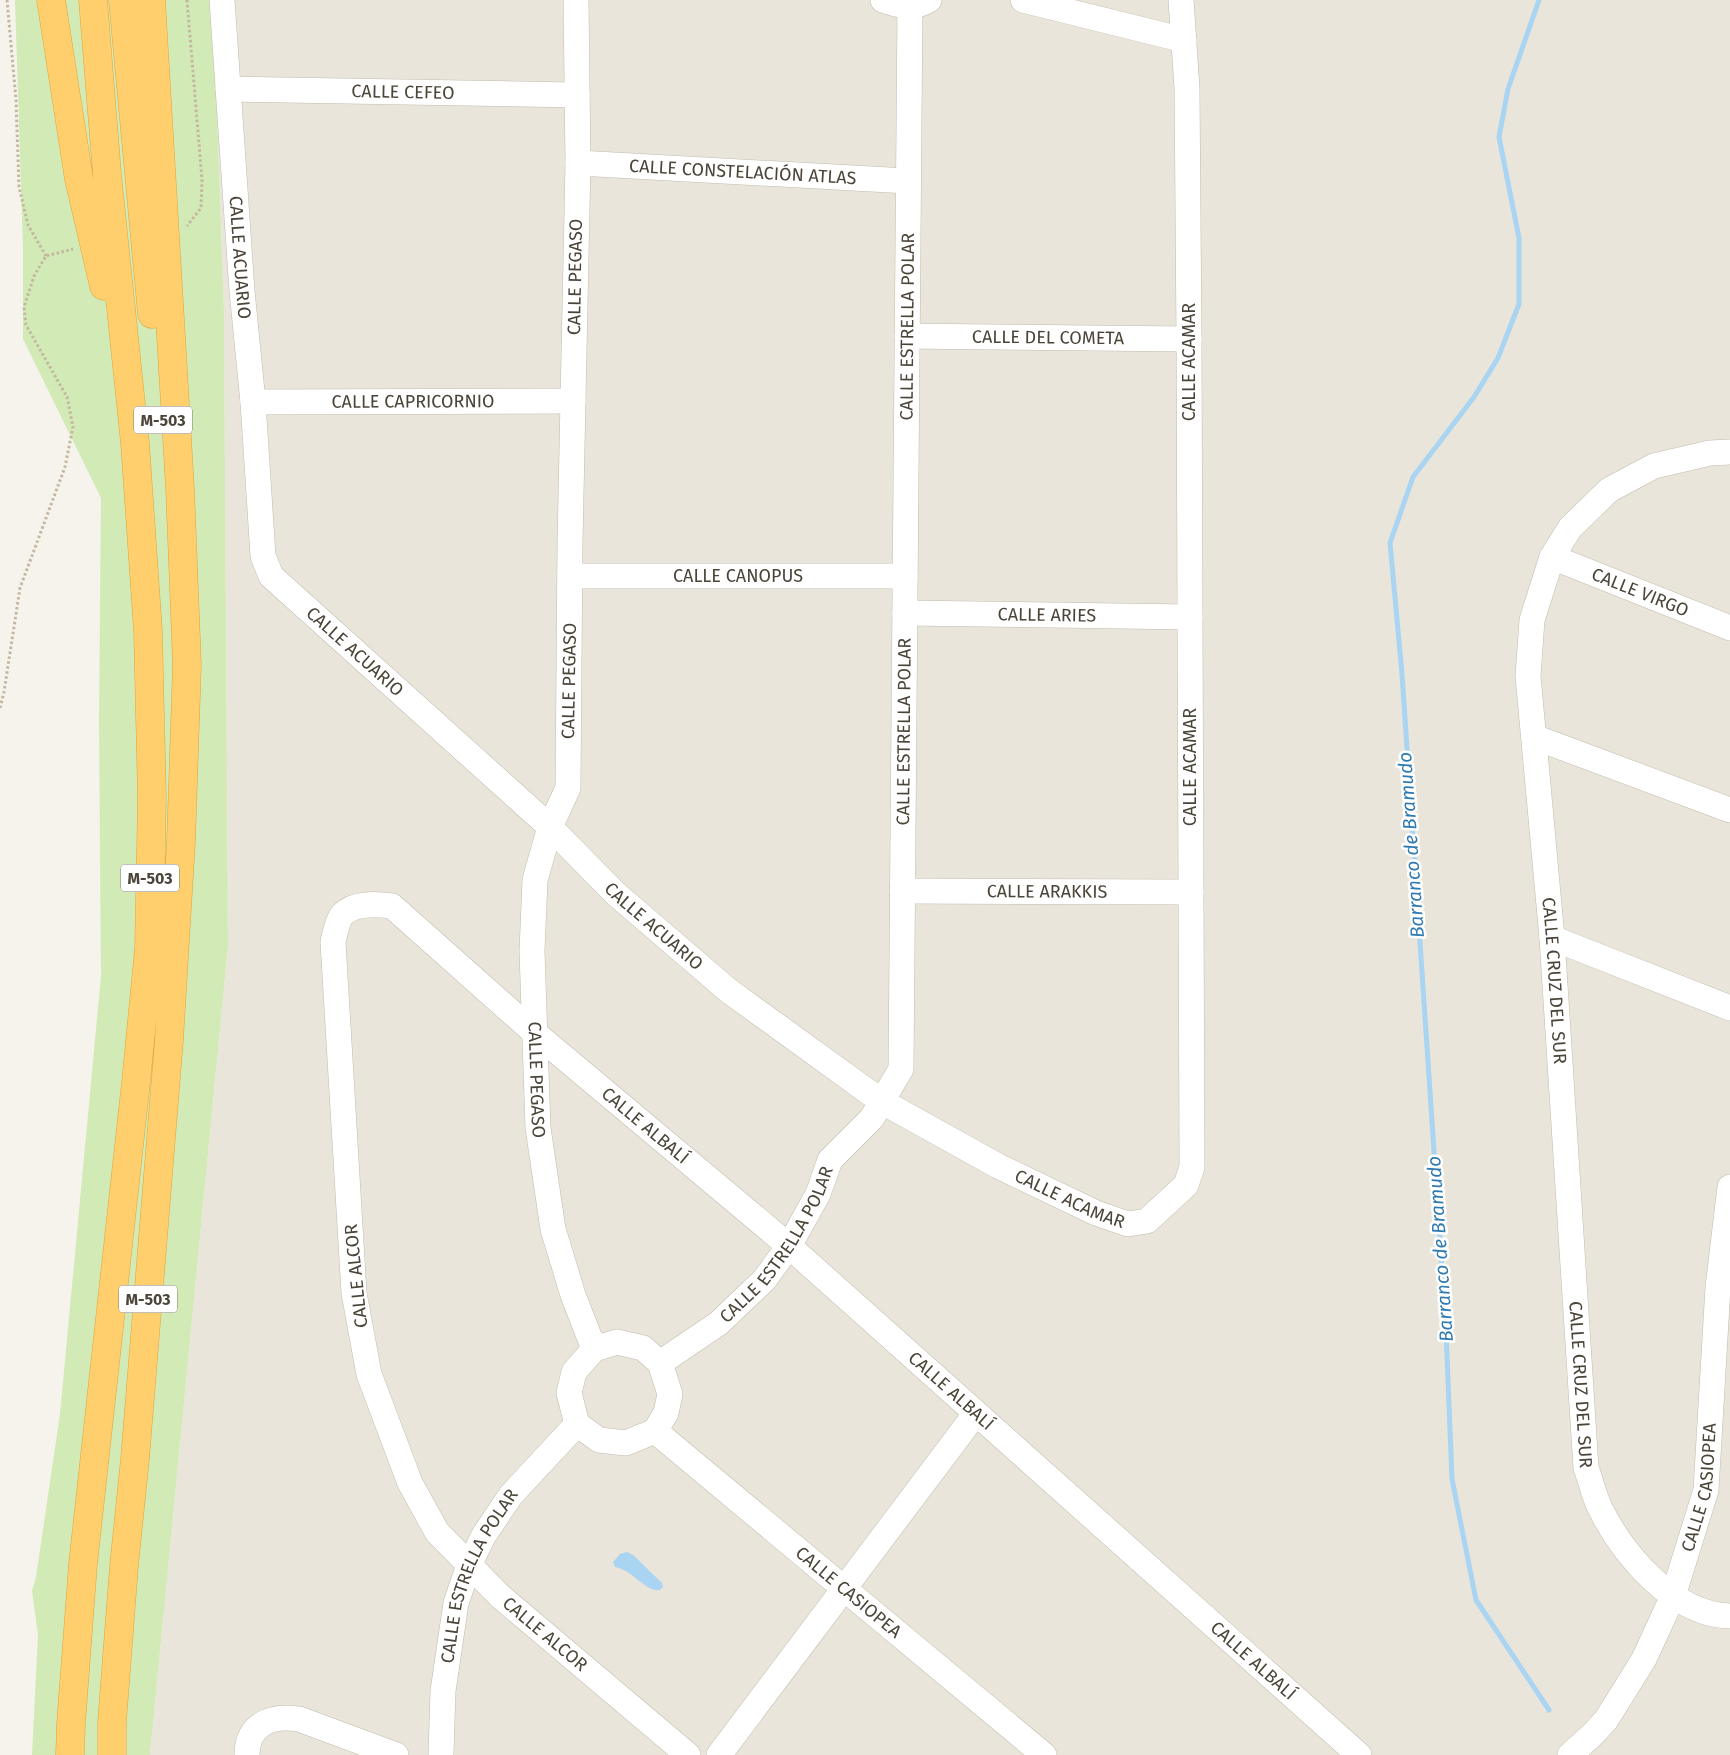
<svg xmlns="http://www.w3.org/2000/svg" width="1730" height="1755" viewBox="0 0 1730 1755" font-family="'Fira Sans',sans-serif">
	<rect width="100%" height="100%" fill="#f6f3ec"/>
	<path fill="#eae5da" d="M213 0H1730V1755H150L228 946 224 313Z"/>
	<path fill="#d2eab5" d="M15 0H213L224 313 228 946 150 1755H32L38 1635 32 1591 36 1577 60 1414 101 976 99 722 101 498 23 339V248Z"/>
	<path fill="#a9d4f2" d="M627 1552 633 1555 662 1583 663 1587 660 1590C645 1592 633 1570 615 1567L613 1562 620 1554Z"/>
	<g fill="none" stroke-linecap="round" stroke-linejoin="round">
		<path stroke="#a9d4f2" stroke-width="5" d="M1539 0 1508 89 1499 137 1519 238V304L1498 358 1474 397 1413 477 1390 543 1402 674 1446 1330 1452 1479 1476 1600 1549 1710"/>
		<g stroke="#c2bbae" stroke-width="26">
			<g id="minor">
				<path id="s1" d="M222 0 242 291 253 402 263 556 271 576 550 827 616 894 729 991 881 1101 998 1166 1096 1213 1128 1224 1147 1221 1186 1185 1192 1167 1189 339 1187 88 1181 0"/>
				<path id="s2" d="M576 0 578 163 570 543 568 788 550 827 535 880 532 951 538 1128 553 1229 573 1295 594 1349"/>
				<path d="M883 0C899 6 914 9 929 0"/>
				<path d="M1023 0 1184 40"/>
				<path id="s3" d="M228 89 577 95"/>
				<path id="s4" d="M578 163 908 181"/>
				<path id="s5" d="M907 336 1189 339"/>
				<path id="s6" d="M253 402 573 401"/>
				<path id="s7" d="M1730 452 1710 453 1654 466 1609 490 1570 528 1552 557 1532 620 1528 676 1552 938 1586 1468C1591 1481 1594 1496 1600 1508 1623 1555 1674 1615 1730 1616"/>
				<path id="s8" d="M1552 557 1730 628"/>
				<path id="s9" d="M570 576H905"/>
				<path id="s10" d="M905 613 1190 617"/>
				<path d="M1534 737 1730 810"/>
				<path id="s11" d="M902 891 1191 892"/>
				<path d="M1552 938 1730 1008"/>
				<path d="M617 1342 643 1348 660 1363 670 1394 666 1413 655 1431 626 1443 599 1440 577 1424 569 1393 574 1372 594 1349Z"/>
				<path id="s12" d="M660 1363 719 1323 764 1280 789 1246 818 1194 830 1160 872 1118 901 1069 910 6"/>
				<path id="s13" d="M655 1431 1044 1755"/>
				<path d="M247 1755C247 1724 271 1715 299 1719L396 1755"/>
				<path id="s14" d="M441 1755 443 1691 456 1603 469 1565 484 1535 511 1495 577 1424"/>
				<path id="s15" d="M688 1755 501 1597 437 1532 410 1483 369 1374 354 1293 333 942C335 934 337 921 342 915 354 902 377 904 392 906L536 1034 789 1246 1359 1755"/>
				<path d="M719 1755 976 1413"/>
				<path id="s16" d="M1570 1755 1593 1734 1606 1720 1644 1659 1673 1596 1706 1490 1718 1287 1730 1187"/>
			</g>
		</g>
		<g stroke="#e0a43c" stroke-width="29">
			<path id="highway" d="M51 0 79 179 104 286
				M123 0 152 314
				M70 1755 71 1724 83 1564 136 1082 149 949 152 798 148 631 135 443 107 174 93 0
				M112 1755V1722L124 1566 135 1459 169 1040 181 842 187 665 180 488 151 0"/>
		</g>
		<path stroke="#c4b79f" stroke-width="3" stroke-dasharray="2.5 2.5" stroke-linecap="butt" d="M7 0 16 100 19 187 28 225 46 256
			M187 0 202 180 201 208 187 226
			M0 708 4 692 20 588 65 467 73 427 67 397 26 325 24 307 34 276 46 256 73 249"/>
		<use href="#minor" stroke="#fff" stroke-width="25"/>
		<use href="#highway" stroke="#ffcf6e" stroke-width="28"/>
	</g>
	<g text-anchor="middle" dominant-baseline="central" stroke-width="5" stroke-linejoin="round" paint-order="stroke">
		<g fill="#fff" stroke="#817c74" stroke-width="1">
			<rect x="134" y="406.5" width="58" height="27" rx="4"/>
			<rect x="121" y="864.5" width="58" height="27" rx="4"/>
			<rect x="119" y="1285.5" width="58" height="27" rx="4"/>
		</g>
		<g font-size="16" font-weight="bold" fill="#4b4439">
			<text x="163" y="420">M-503</text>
			<text x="150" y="878">M-503</text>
			<text x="148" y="1299">M-503</text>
		</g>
		<g font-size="18" fill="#4b4439" stroke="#fff">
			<text stroke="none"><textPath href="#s3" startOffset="175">CALLE CEFEO</textPath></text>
			<text stroke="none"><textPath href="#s4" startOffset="165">CALLE CONSTELACIÓN ATLAS</textPath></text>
			<text stroke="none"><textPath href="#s1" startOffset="258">CALLE ACUARIO</textPath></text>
			<text transform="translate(575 277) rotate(-89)">CALLE PEGASO</text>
			<text stroke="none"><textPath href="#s12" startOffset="1130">CALLE ESTRELLA POLAR</textPath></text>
			<text stroke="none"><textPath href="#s5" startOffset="141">CALLE DEL COMETA</textPath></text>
			<text transform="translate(1189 362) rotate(-90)">CALLE ACAMAR</text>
			<text stroke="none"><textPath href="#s6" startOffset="160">CALLE CAPRICORNIO</textPath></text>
			<text stroke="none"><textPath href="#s9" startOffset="168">CALLE CANOPUS</textPath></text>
			<text stroke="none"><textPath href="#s8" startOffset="95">CALLE VIRGO</textPath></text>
			<text stroke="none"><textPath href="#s10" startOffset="142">CALLE ARIES</textPath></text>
			<text stroke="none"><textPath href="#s1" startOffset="692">CALLE ACUARIO</textPath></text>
			<text transform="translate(569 681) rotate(-89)">CALLE PEGASO</text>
			<text stroke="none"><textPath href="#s12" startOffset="725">CALLE ESTRELLA POLAR</textPath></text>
			<text transform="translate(1190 767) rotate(-90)">CALLE ACAMAR</text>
			<text stroke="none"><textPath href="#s11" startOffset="145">CALLE ARAKKIS</textPath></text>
			<text stroke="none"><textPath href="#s1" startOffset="1098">CALLE ACUARIO</textPath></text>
			<text stroke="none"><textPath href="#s7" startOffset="645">CALLE CRUZ DEL SUR</textPath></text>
			<text stroke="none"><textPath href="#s2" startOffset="1086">CALLE PEGASO</textPath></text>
			<text stroke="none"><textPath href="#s15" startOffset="1359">CALLE ALBALÍ</textPath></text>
			<text stroke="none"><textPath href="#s1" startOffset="1598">CALLE ACAMAR</textPath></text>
			<text stroke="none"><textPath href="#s12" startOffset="170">CALLE ESTRELLA POLAR</textPath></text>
			<text transform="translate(356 1276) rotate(-96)">CALLE ALCOR</text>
			<text stroke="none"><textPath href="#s7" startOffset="1050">CALLE CRUZ DEL SUR</textPath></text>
			<text stroke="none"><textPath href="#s15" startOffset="1764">CALLE ALBALÍ</textPath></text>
			<text stroke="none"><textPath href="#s16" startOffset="304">CALLE CASIOPEA</textPath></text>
			<text stroke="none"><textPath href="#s14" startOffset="186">CALLE ESTRELLA POLAR</textPath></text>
			<text stroke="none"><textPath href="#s13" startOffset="252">CALLE CASIOPEA</textPath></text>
			<text transform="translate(545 1634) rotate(40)">CALLE ALCOR</text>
			<text stroke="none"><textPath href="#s15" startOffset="2169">CALLE ALBALÍ</textPath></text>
		</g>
		<g font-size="19" font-style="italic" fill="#2e7ab2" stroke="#fff">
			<text transform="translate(1411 845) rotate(-94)">Barranco de Bramudo</text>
			<text transform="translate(1440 1249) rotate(-94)">Barranco de Bramudo</text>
		</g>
	</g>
</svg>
